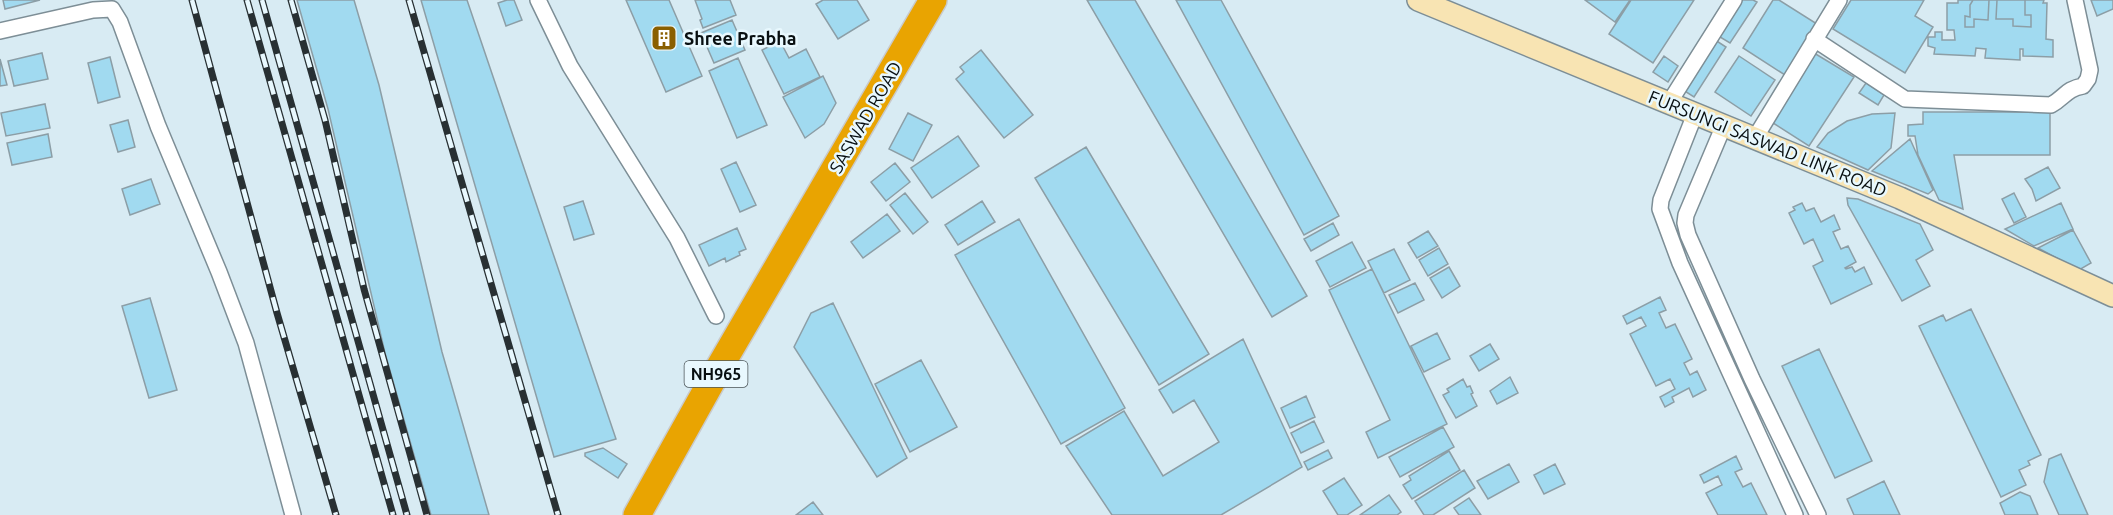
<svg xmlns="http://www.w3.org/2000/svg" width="2113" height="515" viewBox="0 0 2113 515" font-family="Ubuntu,sans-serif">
	<rect width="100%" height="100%" fill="#d8ebf3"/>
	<path fill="#a1daf0" stroke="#8c9ea6" stroke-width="1.5" d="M3 0H40L5 9Z
		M297 0H354L379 85 442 352 489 515H431L385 353 328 109Z
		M421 0H467L616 439 554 457Z
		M507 0H514L522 20 506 26 498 3Z
		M626 0H669L702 76 666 92Z
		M695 0H730L736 15 703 28 700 20 702 19Z
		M823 0H857L869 20 838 39 816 4Z
		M1087 0H1135L1307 296 1272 317Z
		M1176 0H1221L1339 216 1304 235Z
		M1585 0H1630L1615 22Z
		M1631 0H1694L1653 63 1609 34Z
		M1737 0H1753L1757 2 1730 43 1715 34Z
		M1773 0H1779L1817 24 1785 75 1743 48Z
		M1851 0H1924L1915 16 1933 27 1905 73 1833 29Z
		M1958 0H1973L1970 5V17L1965 16V27H1974V19L1988 20 1989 0H1997L1996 19H2013V26L2031 27V15H2025V0H2044L2043 3H2047L2046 39 2053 40V57L2023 56V49H2020V60L1985 58 1986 49 1976 48 1975 56 1934 54 1935 48 1928 46V37H1935V32H1942V40H1955L1954 30H1947V3H1958Z
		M1973 0H1989L1988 20 1974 19V27H1965V16L1970 17V5Z
		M1997 0H2025V15H2031V27L2013 26V19H1996Z
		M2091 0H2113V9L2097 16Z
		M732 20 745 50 714 63 701 33Z
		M1712 38 1726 47 1694 97 1680 88Z
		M780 41 789 58 806 49 820 77 784 94 762 50Z
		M981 50 1033 115 1004 138 956 79 964 72 960 67Z
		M42 53 48 79 14 86 8 61Z
		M1814 53 1854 77 1809 146 1773 123Z
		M1664 56 1678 66 1668 82 1653 72Z
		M1739 56 1775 80 1751 116 1715 92Z
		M110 57 120 97 98 103 88 63Z
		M738 58 767 125 737 138 709 71Z
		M0 59 7 85 0 86Z
		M823 76 836 103 824 124 805 138 783 97Z
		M1866 83 1884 95 1878 105 1859 93Z
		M45 104 50 128 6 136 1 113Z
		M1923 112H2050V155H1954L1963 209 1939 200 1918 155 1915 136H1908V125L1923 124Z
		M908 113 932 125 913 161 889 149Z
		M1895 113 1891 148 1868 170 1817 147 1828 133 1847 121 1872 114Z
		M128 120 135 147 118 152 110 125Z
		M48 134 52 157 12 165 7 143Z
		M958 136 979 166 932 198 911 168Z
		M1910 139 1933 190 1928 194 1872 171Z
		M1086 147 1209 354 1159 385 1035 178Z
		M736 162 756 205 740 212 721 169Z
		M895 163 910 182 886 201 871 182Z
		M2048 167 2060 188 2036 201 2032 189 2025 179Z
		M151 179 160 204 130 215 122 189Z
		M905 193 928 222 913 234 890 205Z
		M2014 193 2026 217 2014 223 2002 199Z
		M1847 198 1858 199 1920 224 1933 250 1916 260 1930 286 1902 301 1848 205Z
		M583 201 594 234 574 240 564 207Z
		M982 201 995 222 958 245 945 225Z
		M1802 203 1806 211 1814 208 1821 222 1834 215 1840 229 1833 232 1841 249 1848 246 1856 262 1845 268 1846 269 1852 267 1855 272 1864 267 1872 284 1831 304 1813 266 1823 261 1813 239 1804 244 1789 213 1795 210 1793 207Z
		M2061 203 2073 229 2034 246 2005 229Z
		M887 214 900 231 863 258 851 242Z
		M1019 219 1125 408 1061 444 955 255Z
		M1333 223 1339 235 1311 251 1304 239Z
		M737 228 746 249 739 252 740 255 726 262 725 258 709 266 699 245Z
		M2073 230 2091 263 2079 270 2038 248Z
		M1428 231 1438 246 1417 258 1408 243Z
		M1352 242 1366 268 1330 287 1316 261Z
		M1439 248 1448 264 1428 276 1419 260Z
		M1394 249 1410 280 1384 293 1368 261Z
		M1449 267 1460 286 1442 298 1430 278Z
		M1372 269 1447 424 1378 458 1366 432 1390 420 1329 290Z
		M1415 283 1424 300 1398 313 1389 295Z
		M1660 297 1666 310 1659 313 1666 328 1675 324 1692 359 1684 363 1690 375 1697 371 1706 390 1693 397 1689 388 1672 397 1674 402 1665 407 1660 397 1675 389 1670 379 1656 386 1630 334 1646 326 1641 317 1627 324 1623 316Z
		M150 298 177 390 149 398 122 306Z
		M833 303 907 458 877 477 794 347 811 313Z
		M1971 309 2041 455 2028 461 2030 465 2019 470 2026 485 2001 497 1919 326 1943 315 1946 321Z
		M1437 333 1450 359 1424 372 1411 346Z
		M1243 339 1302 467 1221 515H1112L1066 446 1124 411 1163 476 1219 442 1194 400 1173 413 1159 390Z
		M1490 344 1499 359 1479 371 1470 356Z
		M1819 349 1872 461 1835 478 1782 366Z
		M921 360 957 427 910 452 875 384Z
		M1510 377 1518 393 1497 404 1490 391Z
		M1463 379 1467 387 1470 386 1473 393 1471 394 1477 406 1456 418 1443 395 1449 392 1447 389Z
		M1306 396 1315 417 1290 428 1281 408Z
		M1314 421 1324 442 1301 453 1291 433Z
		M1443 427 1454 447 1400 477 1389 457Z
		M603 448 627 464 618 478 585 456V453Z
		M1328 450 1332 458 1308 470 1304 462Z
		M1449 451 1460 470 1412 499 1403 485 1411 480 1409 476Z
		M2061 454 2088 515H2059L2044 482 2049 459Z
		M1736 456 1742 469 1735 472 1743 487 1751 483 1767 515H1718L1706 493 1722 485 1718 476 1704 483 1700 475Z
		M1509 464 1519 482 1488 499 1477 481Z
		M1555 464 1565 484 1544 494 1534 475Z
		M1464 470 1475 488 1433 515H1424L1415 501Z
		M1344 478 1362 505 1347 515H1338L1323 491Z
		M1884 481 1900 515H1854L1847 499Z
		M2020 492 2030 496 2038 515H2005L2000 503Z
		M1389 495 1401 512 1397 515H1360Z
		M1469 498 1481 515H1459L1454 508Z
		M813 502 823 515H796Z"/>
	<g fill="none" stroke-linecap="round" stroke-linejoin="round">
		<g stroke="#7d8e96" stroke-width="18">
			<path id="street" d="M538 0 570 66 677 238 716 316
				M0 31 93 10 112 9 120 22 158 126 219 272 246 343 293 515
				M1814 39 1905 99 2051 105C2065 97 2066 89 2083 86L2088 79 2090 70 2075 0
				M1669 103 1734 0
				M1695 114 1661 200 1660 209 1680 263 1795 515
				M1724 125 1686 215 1685 223 1688 235 1752 379 1818 515
				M1755 138 1839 0"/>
		</g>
		<g stroke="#7d8e96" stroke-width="24">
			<path id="secondary" d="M1418 0 1900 198 2113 296"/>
		</g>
		<g stroke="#c9cacb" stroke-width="30">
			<path id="highway" d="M637 515 719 368 933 0"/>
		</g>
		<use href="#street" stroke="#fff" stroke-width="15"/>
		<use href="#secondary" stroke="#f8e4b3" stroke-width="21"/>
		<use href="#highway" stroke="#e9a401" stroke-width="27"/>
		<g stroke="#283033" stroke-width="7">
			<path id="rail" d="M192 0 277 313 336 515
				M247 0 393 515
				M262 0 407 515
				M291 0 325 120 364 289 427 515
				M409 0 558 515"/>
		</g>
		<use href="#rail" stroke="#e8f8fe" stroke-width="4.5" stroke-dasharray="14" stroke-linecap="butt"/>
	</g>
	<defs>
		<g id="building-square" transform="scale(1.35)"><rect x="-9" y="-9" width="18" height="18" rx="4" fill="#8a5f00" stroke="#e8f8fe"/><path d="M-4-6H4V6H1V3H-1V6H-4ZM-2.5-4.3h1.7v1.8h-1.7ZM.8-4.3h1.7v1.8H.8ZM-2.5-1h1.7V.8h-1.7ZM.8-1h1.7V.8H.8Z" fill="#fff"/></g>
	</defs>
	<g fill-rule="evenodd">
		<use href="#building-square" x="664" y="38"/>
	</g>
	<g text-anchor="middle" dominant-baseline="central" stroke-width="5" stroke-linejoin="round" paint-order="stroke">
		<rect fill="#e8f8fe" stroke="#4b5558" stroke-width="1.5" x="684.5" y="361" width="63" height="26" rx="4.5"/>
		<g font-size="16" font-weight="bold" fill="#080f11">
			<text x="716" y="374">NH965</text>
		</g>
		<g font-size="18" font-weight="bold" fill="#080f11" stroke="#e8f8fe" text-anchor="start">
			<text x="684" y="38">Shree Prabha</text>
		</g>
		<g font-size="18" fill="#080f11" stroke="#e8f8fe">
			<text transform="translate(865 117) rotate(-60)">SASWAD ROAD</text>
			<text transform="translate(1768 143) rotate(22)">FURSUNGI SASWAD LINK ROAD</text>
		</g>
	</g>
</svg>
